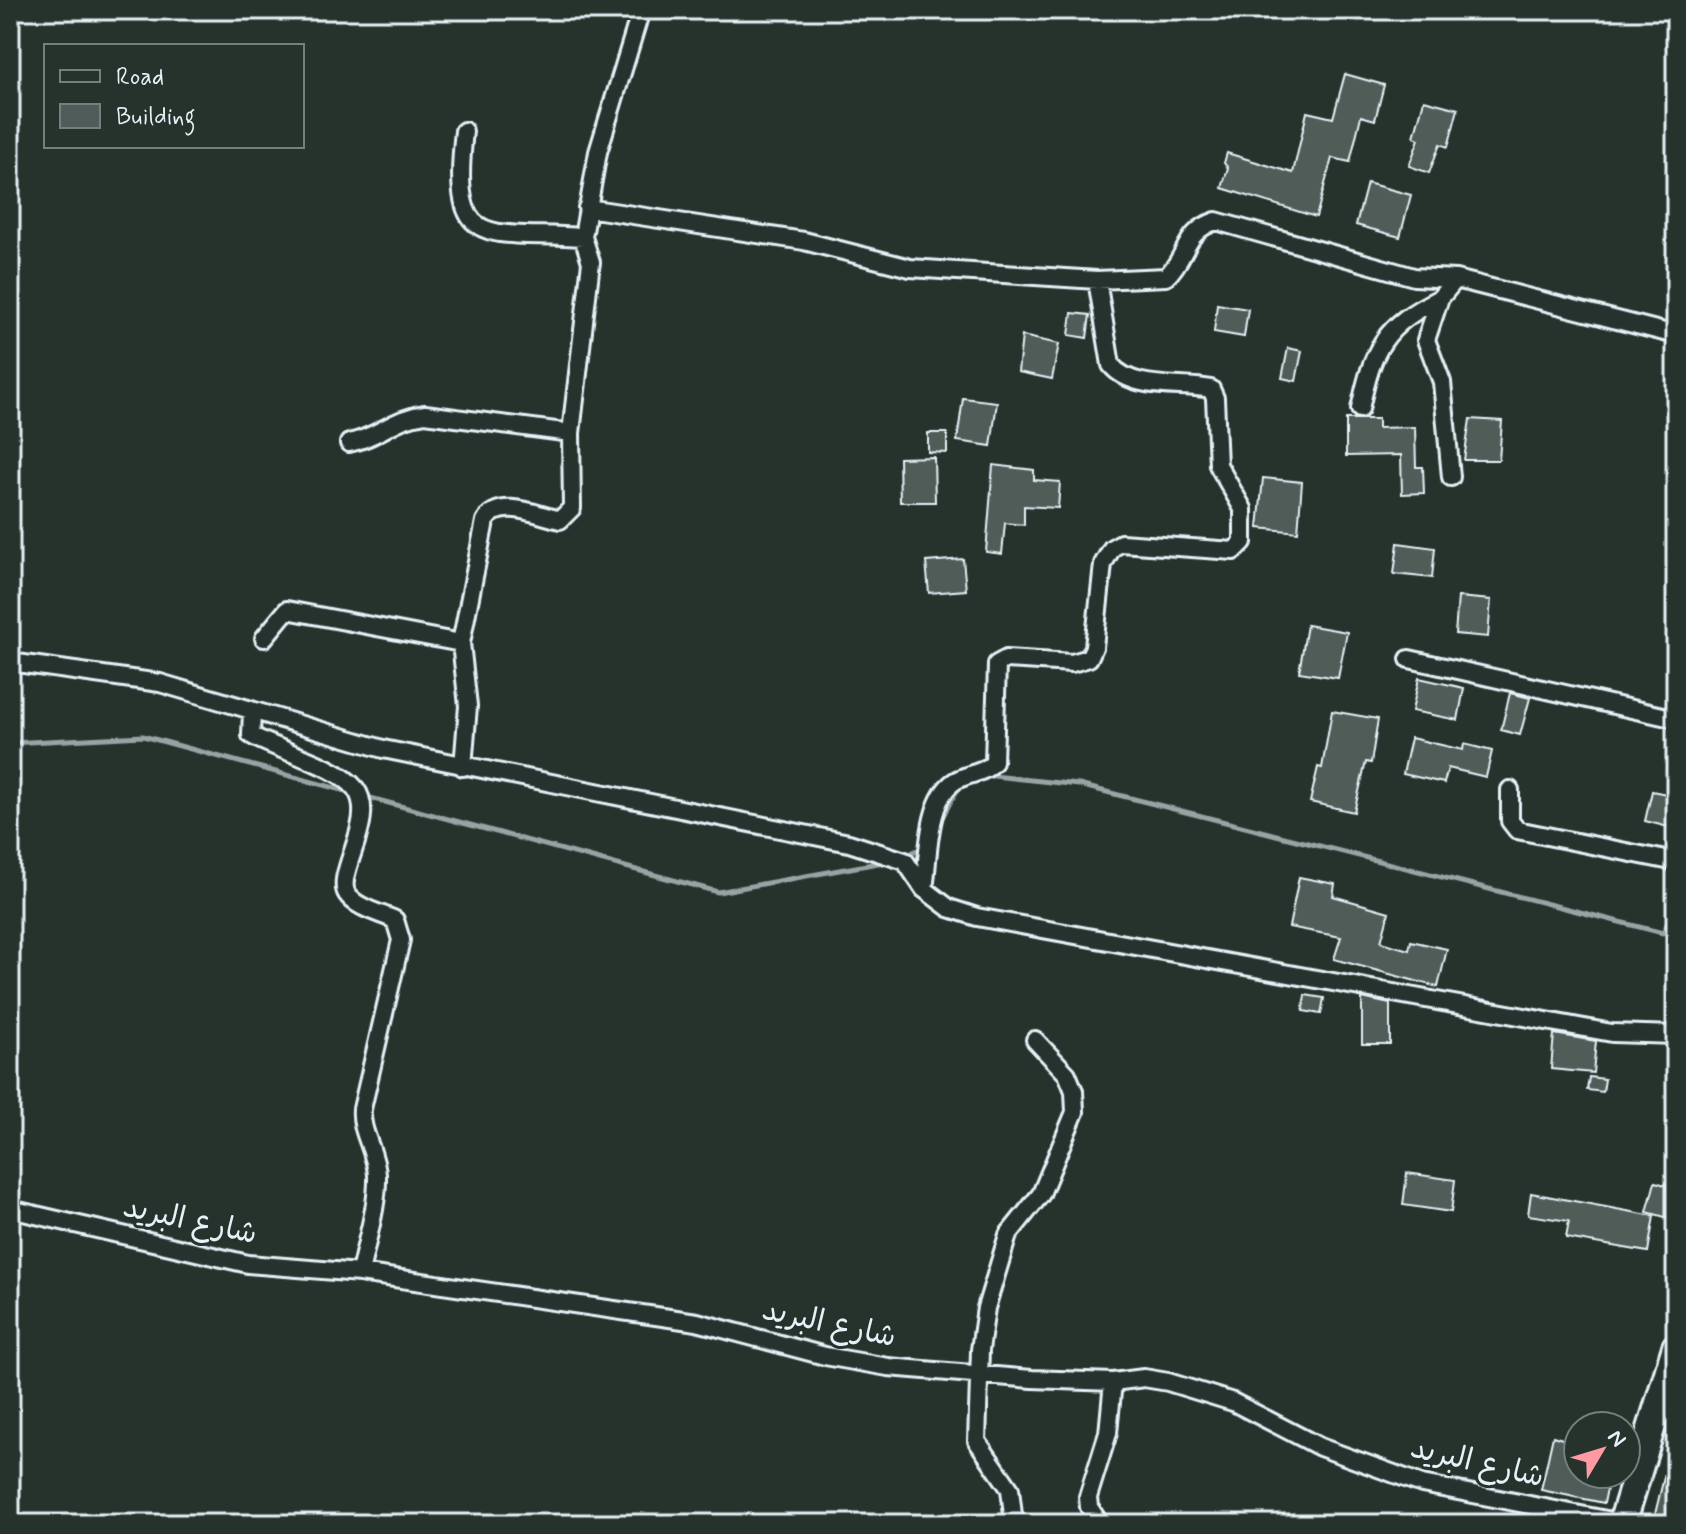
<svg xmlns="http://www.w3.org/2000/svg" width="1686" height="1534" viewBox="0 0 1686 1534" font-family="Mynerve,'Playpen Sans Arabic',sans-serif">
	<rect width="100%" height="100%" fill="#26332d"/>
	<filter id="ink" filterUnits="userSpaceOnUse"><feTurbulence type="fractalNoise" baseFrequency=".0125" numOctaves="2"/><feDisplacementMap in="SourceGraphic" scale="16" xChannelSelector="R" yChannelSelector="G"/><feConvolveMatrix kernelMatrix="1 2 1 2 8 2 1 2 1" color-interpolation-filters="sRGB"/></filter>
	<g filter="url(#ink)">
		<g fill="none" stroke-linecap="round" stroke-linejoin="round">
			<path stroke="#98a3a5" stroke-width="5" d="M10 743 143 736 353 793
				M984 775 1079 785 1663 933 1676 906
				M363 796 718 892 889 861
				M939 823 959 786
				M903 857 926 846"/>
		</g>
		<path fill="#505c59" stroke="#e8f1f8" stroke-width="2" d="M1345 74 1384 85 1375 120 1361 116 1350 162 1332 158 1316 217 1222 188 1228 168 1224 163 1227 153 1293 173 1307 112 1333 118Z
			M1424 100 1458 109 1448 147 1440 144 1429 173 1409 166 1419 139 1414 137Z
			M1367 183 1411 195 1400 237 1356 225Z
			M1217 304 1248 309 1244 337 1214 332Z
			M1072 313 1090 315 1087 338 1069 335Z
			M1022 336 1059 344 1052 379 1018 372Z
			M1288 348 1302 351 1296 381 1282 378Z
			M963 398 997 402 991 446 957 441Z
			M1346 419H1378V428L1415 427 1416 467H1423L1424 493 1402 494 1401 455 1346 456Z
			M1470 419 1502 421 1499 460H1464Z
			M928 433H947V453L928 452Z
			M934 457 935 502H900L899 458Z
			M993 465 1034 470V480L1060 482 1058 508 1024 506V525L1005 523 1002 554 986 552Z
			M1263 478 1302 482 1298 532 1258 528Z
			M1398 543 1435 548 1432 578 1394 574Z
			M963 559 966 590 929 593 926 562Z
			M1458 597 1491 600 1488 637 1455 634Z
			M1307 625 1347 632 1338 678 1299 672Z
			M1419 678 1464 688 1458 720 1412 711Z
			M1510 693 1530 698 1520 735 1501 730Z
			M1332 711 1378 719 1371 763 1366 762 1354 812 1310 802 1318 767 1322 768Z
			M1411 738 1463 750 1464 744 1492 751 1486 777 1448 768 1444 783 1403 774Z
			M1652 791 1676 796V829L1645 821Z
			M1299 877 1335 884 1333 896 1389 912 1381 942 1409 950 1411 941 1447 949 1438 987 1334 959 1341 937 1289 927Z
			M1305 995 1324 998 1321 1014 1303 1011Z
			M1362 998 1390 1004V1044H1362Z
			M1554 1034 1596 1041 1593 1073 1551 1069Z
			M1589 1077 1605 1079 1603 1092 1587 1090Z
			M1407 1173 1455 1180 1451 1212 1403 1205Z
			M1655 1182 1676 1188V1220L1647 1212Z
			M1531 1193 1654 1216 1648 1252 1566 1238 1569 1221 1528 1215Z
			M1553 1436 1578 1444V1474H1610L1604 1503 1541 1490Z
			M1671 1449 1676 1450V1524L1654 1518Z"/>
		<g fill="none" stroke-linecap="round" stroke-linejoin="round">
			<g stroke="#e8f1f8" stroke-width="22">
				<path id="street" d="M464 131C450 254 485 230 583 237
					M587 208 804 241 910 268 1097 280 1166 277C1189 255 1183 232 1216 221L1414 277 1456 279 1676 335
					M1360 409C1373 348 1383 326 1440 298
					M349 443C379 437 393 418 425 414L571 433
					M1451 477 1442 382 1426 340 1440 298 1456 279
					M264 638 287 610 461 643
					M1409 659 1676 719
					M10 662 160 683 383 749 849 843 905 861 924 889 949 908 977 917 1612 1033 1676 1035
					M252 711 251 735C278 751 337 765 355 788 379 818 334 874 347 894 356 908 380 913 395 920L401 940 362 1109C360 1132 376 1151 377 1175 378 1206 366 1242 360 1273
					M463 767 468 706 461 643 485 521C499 497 538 515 560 520L572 508 571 433 591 262 583 237 598 152 641 10
					M1510 790V821L1517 830 1676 862
					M924 889C929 859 926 800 955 781 968 773 984 774 994 762L997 664 1006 659 1072 663 1089 658 1094 647 1103 564 1112 548 1121 543 1234 551 1243 542V509L1218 465 1215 398 1211 389C1180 383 1132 391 1111 365L1097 280
					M10 1209 248 1264 360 1273 697 1322 825 1356 888 1367 1032 1379 1113 1382 1144 1378 1168 1382 1233 1402 1320 1447 1422 1484 1627 1524
					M1014 1524 1010 1489 977 1441 980 1350 986 1308 1008 1235 1041 1194 1075 1112 1074 1091 1067 1074 1035 1040
					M1100 1524 1089 1507 1088 1497 1108 1433 1113 1382"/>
			</g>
			<g stroke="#e8f1f8" stroke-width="32">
				<path id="primary" d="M1622 1524 1676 1347"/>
			</g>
			<use href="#street" stroke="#26332d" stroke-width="16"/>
			<use href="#primary" stroke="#26332d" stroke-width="26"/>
		</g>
	</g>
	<g text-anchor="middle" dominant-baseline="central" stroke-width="6" stroke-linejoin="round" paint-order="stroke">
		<g font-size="30" fill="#e8f1f8" stroke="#26332d">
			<text transform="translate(190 1221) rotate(12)">شارع البريد</text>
			<text transform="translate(829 1324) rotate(12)">شارع البريد</text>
			<text transform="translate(1477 1463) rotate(13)">شارع البريد</text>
		</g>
	</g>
	<rect width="1686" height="1534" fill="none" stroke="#26332d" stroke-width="40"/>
	<rect x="20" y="20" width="1646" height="1494" fill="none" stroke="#e8f1f8" stroke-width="3" filter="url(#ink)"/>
	<rect x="44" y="44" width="260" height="104" fill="#26332d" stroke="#747f7e" stroke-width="2"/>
	<rect x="60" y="70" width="40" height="12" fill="#26332d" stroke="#747f7e" stroke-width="2"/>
	<text x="116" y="84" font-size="24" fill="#e8f1f8">Road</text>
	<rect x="60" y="104" width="40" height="24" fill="#505c59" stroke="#747f7e" stroke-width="2"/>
	<text x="116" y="124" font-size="24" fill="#e8f1f8">Building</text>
	<g transform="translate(1602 1450) rotate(52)"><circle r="38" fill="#26332d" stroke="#747f7e" stroke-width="2"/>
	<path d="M0-6L14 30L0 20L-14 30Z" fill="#ff9aa2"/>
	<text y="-12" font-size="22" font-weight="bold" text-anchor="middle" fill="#e8f1f8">N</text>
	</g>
</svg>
